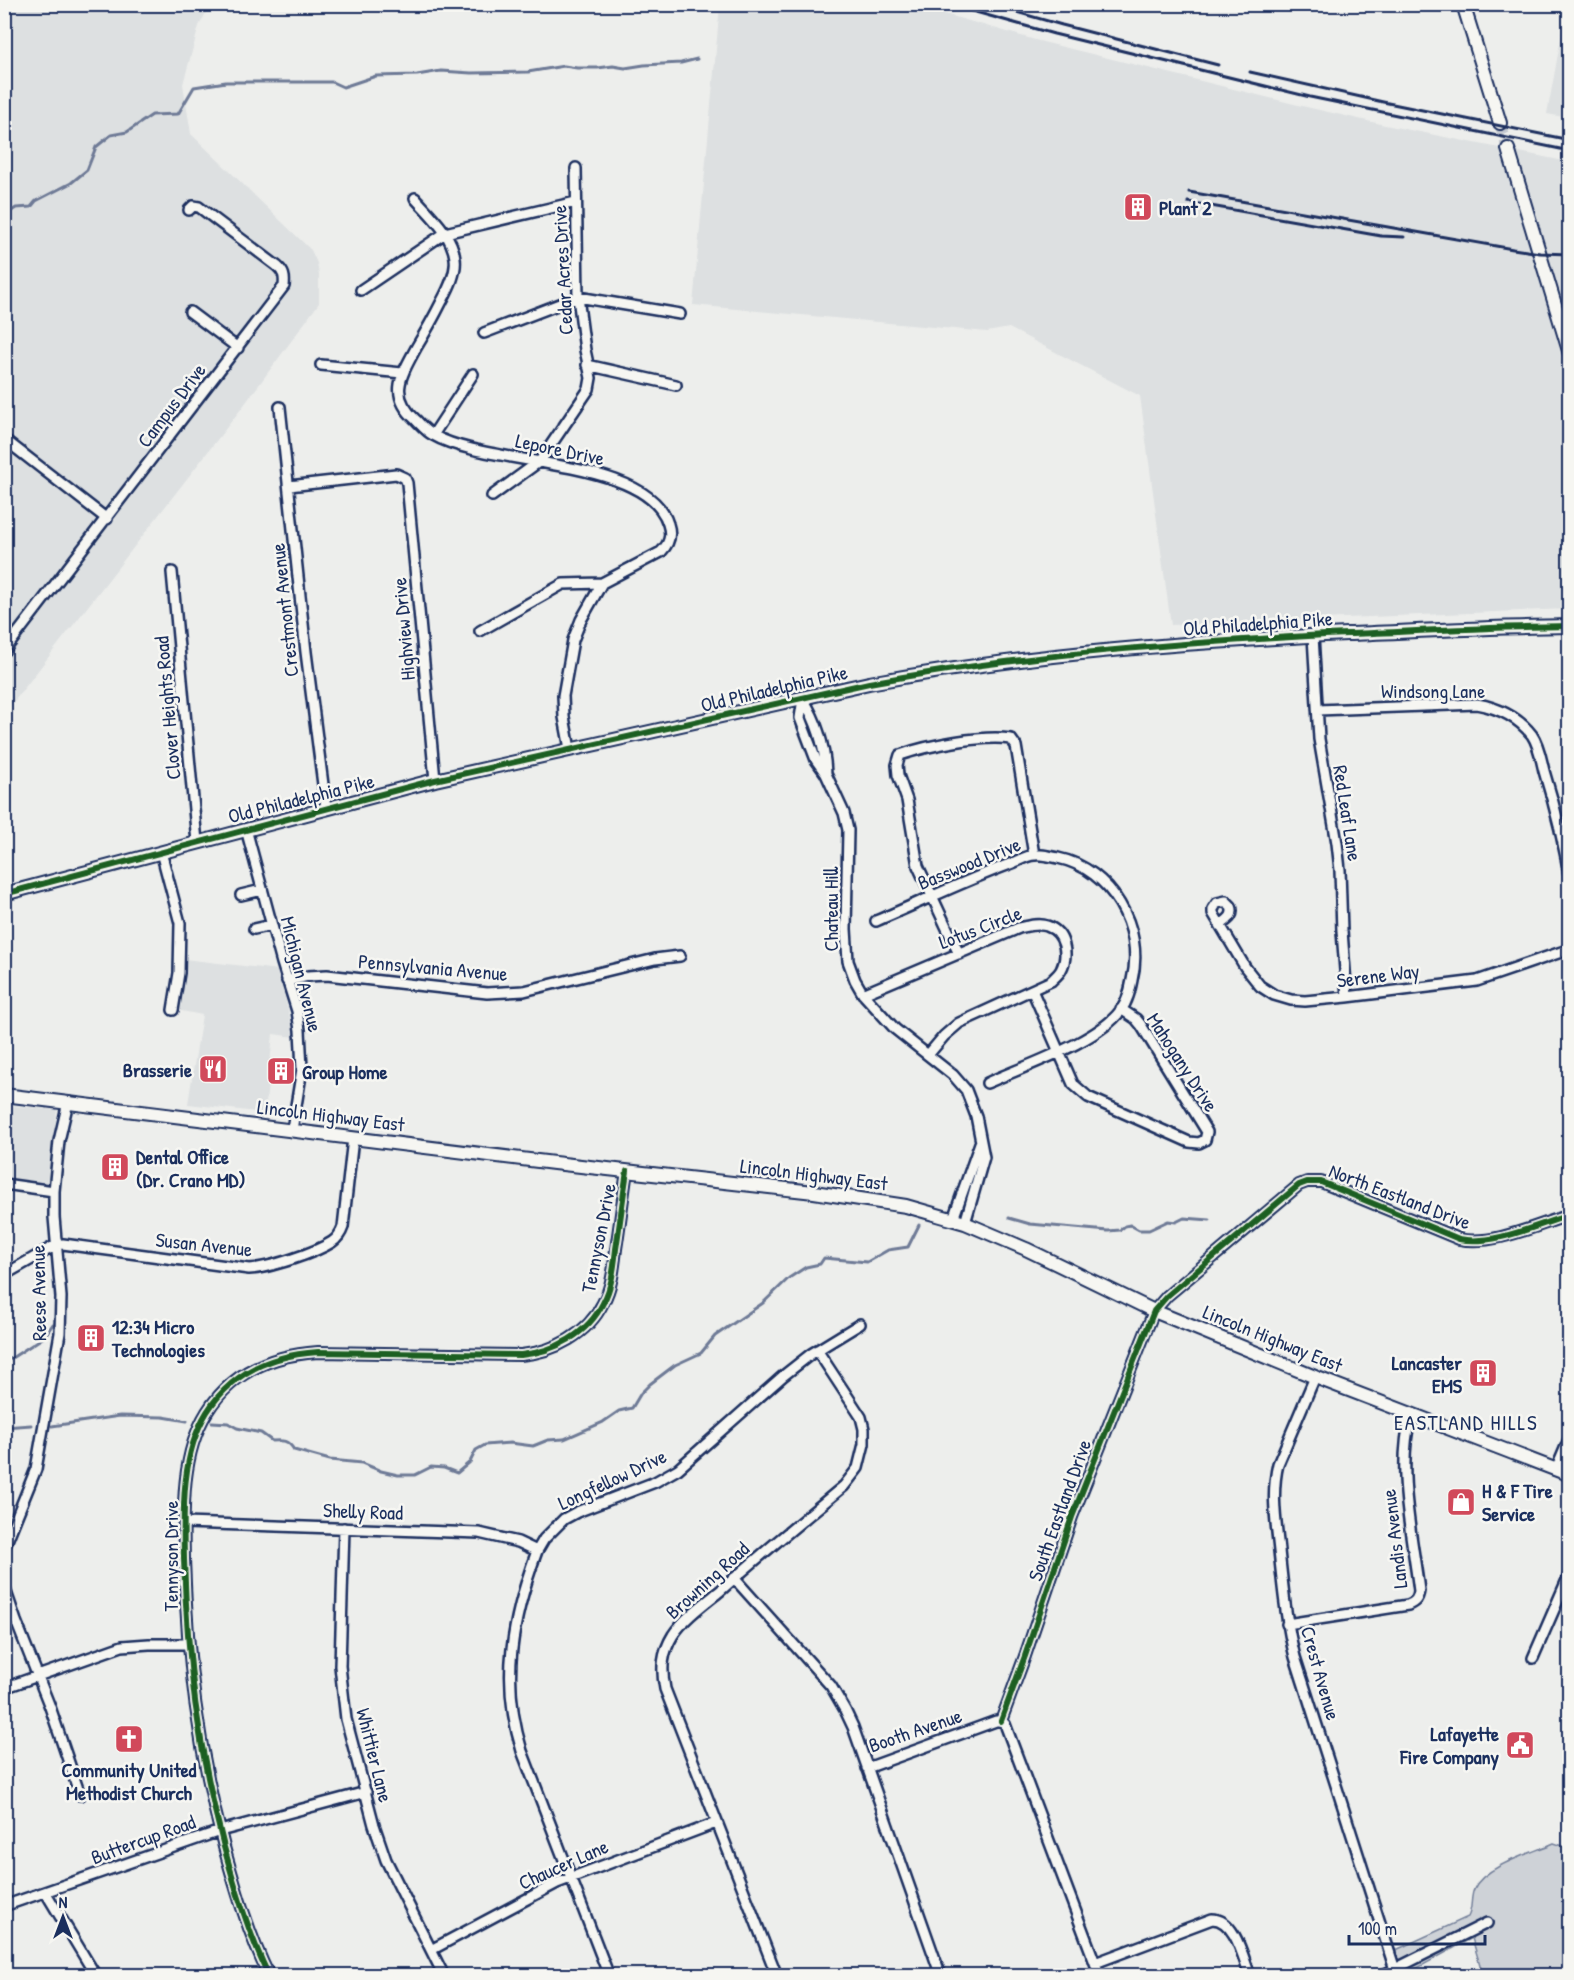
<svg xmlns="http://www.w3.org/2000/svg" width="1574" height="1980" viewBox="0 0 1574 1980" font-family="'Patrick Hand',sans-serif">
	<rect width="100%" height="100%" fill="#edeeec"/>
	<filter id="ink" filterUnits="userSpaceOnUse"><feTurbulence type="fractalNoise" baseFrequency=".0167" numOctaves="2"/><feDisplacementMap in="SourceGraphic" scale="12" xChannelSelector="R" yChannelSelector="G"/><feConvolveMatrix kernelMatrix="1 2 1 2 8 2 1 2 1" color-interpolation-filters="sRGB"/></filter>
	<g filter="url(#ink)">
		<path fill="#dde0e1" d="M5 5H210L199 26 183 84 191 134 311 250 317 263 319 275V303L306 321 241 409 5 713Z
			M720 5H913L1039 41 1302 106 1385 125 1569 162V609L1171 625 1140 396 1009 328 987 332 693 305Z
			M1567 5H1570L1569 118 1547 114Z
			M184 959 278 970 295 1037 273 1034 265 1113 188 1104 202 1015 177 1010Z
			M5 1105 57 1110 49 1185 5 1180Z"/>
		<path fill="#ced2d7" stroke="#74809a" stroke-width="1.5" d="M1554 1843 1569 1848V1975H1483L1472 1938 1405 1975 1396 1950 1468 1917C1473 1908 1470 1898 1474 1889 1484 1866 1532 1853 1554 1843Z"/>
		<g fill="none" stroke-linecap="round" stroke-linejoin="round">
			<path stroke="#6e7a96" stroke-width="3" d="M4 216 16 208 31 207 36 201 71 183 87 170 96 147 111 135 127 132 152 115 178 114 194 87 226 82H332L343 87 376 76 417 75 441 71 471 73 528 72 564 66 577 68H598L613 66 625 68 644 65 681 63 697 59
				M1009 1218 1030 1224 1108 1231 1120 1230 1125 1226 1130 1225 1139 1230H1149L1168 1221 1176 1222 1184 1218 1210 1220
				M4 1363 44 1337 53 1324
				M212 1422 228 1423 237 1428 261 1433 272 1441C283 1440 288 1440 294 1450L330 1460 362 1463 381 1471 398 1475H415L431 1467 444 1468 457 1473 470 1462 476 1450 485 1445 510 1443 533 1446 548 1440 564 1439 603 1422 619 1411 632 1408 641 1393 650 1384 675 1365 701 1353 715 1336 763 1303 789 1278 806 1267 820 1264 824 1258 867 1262 888 1250 908 1247 919 1225
				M52 1426 120 1416 163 1417 187 1421
				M4 1427 31 1425"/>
			<path stroke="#c3c8d0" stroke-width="12" stroke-dasharray="12 6" stroke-linecap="butt" d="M1500 123 1508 149"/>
			<g stroke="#1b2f5e" stroke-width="14">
				<path id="minor" d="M415 198C430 215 452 234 455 258 457 272 449 288 442 301 434 317 425 333 416 348 401 376 388 395 416 420 421 425 427 432 433 435 487 467 648 457 668 524 672 536 669 544 661 552L602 583 581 620 573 640 563 696 564 717 570 749
					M361 290 445 233 576 202
					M190 312 238 348
					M484 333 578 297 680 314
					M321 365 402 373
					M587 365 676 385
					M280 407 306 652 326 808
					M433 435 473 374
					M4 439 107 519
					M289 486 396 474 405 478 407 483 435 780
					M492 496 540 461 589 389 591 378 585 350 578 297 576 168
					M172 572 197 842
					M480 631 563 584 602 583
					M1313 636 1319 739 1337 843 1340 870 1342 931 1347 997
					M4 651 284 286C285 277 284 272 277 266L199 207 193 206 189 210
					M803 699 800 718 816 760 826 774 844 813 848 830 846 929 848 961 855 980 863 994 895 1029 953 1075 966 1090 976 1116 984 1157 965 1223
					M803 699C817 721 825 748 826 774
					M1318 710 1477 704C1499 708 1518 717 1532 735 1539 745 1541 759 1544 771 1555 807 1564 842 1570 880
					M246 829 282 963 297 1011 300 1030 302 1069 292 1130
					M161 852 180 923 179 973 173 1010
					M241 895 262 890
					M876 921C921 902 964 881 1010 864 1018 861 1027 855 1035 855 1043 854 1051 857 1058 858 1111 869 1145 928 1132 980 1130 990 1128 1001 1121 1010 1098 1042 1024 1066 987 1083
					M1220 925C1227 920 1235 916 1231 906L1226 901 1217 903 1213 909V913L1245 967 1260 986 1274 995 1291 1000 1305 1001 1347 997 1477 981 1570 949
					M254 929 272 925
					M959 954 918 866 907 800 898 775 897 765 900 755C929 745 981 735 1011 739L1016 746 1034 855
					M287 981 308 976 327 975 487 993 524 991 655 959 680 956
					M1032 990 1073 1084 1088 1097 1189 1142 1199 1143 1205 1140 1207 1132 1141 1025 1136 1019 1121 1009
					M863 994 1019 928C1028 926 1039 923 1047 926 1065 932 1069 955 1061 970 1059 974 1054 978 1051 981L959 1023 944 1036 928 1055
					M4 1184 54 1191
					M953 1219 980 1143
					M4 1275 56 1245 63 1244 249 1269C269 1268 315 1253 332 1242 338 1238 341 1233 343 1227L353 1138
					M1315 1377 1278 1464C1271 1493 1276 1522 1279 1551 1283 1587 1286 1622 1295 1657L1397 1976
					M1556 1470 1570 1437
					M185 1523 479 1533 518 1542 537 1551
					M344 1528 340 1666 346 1719 374 1825 386 1860 444 1976
					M4 1548 36 1469 60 1333 61 1297 54 1217V1191L59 1141 68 1102
					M734 1578 831 1686 845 1710 853 1727 941 1976
					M4 1586 16 1621 50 1707 80 1795
					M1287 1624 1408 1605C1415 1602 1418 1599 1419 1591 1412 1533 1396 1472 1411 1414
					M1533 1658 1570 1573
					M4 1688 122 1646 149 1644H188
					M1001 1721 1025 1656 1072 1517 1154 1311 1167 1296 1299 1185 1307 1182H1321L1459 1239C1494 1246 1536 1225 1570 1215
					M1001 1721 1005 1724 1100 1976
					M867 1768 996 1721H1001
					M46 1893 96 1976
					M4 1906 220 1831 366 1792
					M431 1950 557 1883 716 1823
					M1095 1963 1212 1919C1235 1919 1243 1957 1250 1976
					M269 1976C249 1935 236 1890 224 1847 198 1748 187 1660 184 1559 183 1511 181 1454 207 1412 232 1372 272 1355 318 1352L521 1355C554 1352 588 1334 603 1303 612 1287 614 1267 616 1249 620 1223 623 1197 627 1171
					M609 1976 522 1751C500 1680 512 1619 537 1551L544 1539 564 1519 577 1512 655 1482 678 1469 783 1376 811 1354 860 1324
					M777 1976 665 1689C661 1669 662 1653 673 1635 684 1618 704 1604 720 1591 760 1555 802 1521 844 1486L858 1468 864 1444V1429L861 1417 817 1350
					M1381 1976 1487 1923"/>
			</g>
			<g stroke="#1b2f5e" stroke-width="16">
				<path id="major" d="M1463 4 1500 123
					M1508 149 1570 354
					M4 894 435 780 869 683C1026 654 1187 642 1347 634 1421 631 1495 627 1570 626
					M4 1095 554 1163 814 1192 906 1206 965 1223 1026 1249 1154 1311 1315 1377 1570 1475"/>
			</g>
			<use href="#minor" stroke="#f6f6f2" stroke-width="9"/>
			<use href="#major" stroke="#f6f6f2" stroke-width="12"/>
			<path stroke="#1b2f5e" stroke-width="3" d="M947 4 1054 34 1310 97 1570 151
				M988 4 1062 25 1218 65
				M1250 72 1383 102 1570 140
				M1189 192 1513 249 1540 253 1570 254
				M1188 202 1381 236 1404 237"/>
			<g stroke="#f6f6f2" stroke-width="10">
				<path id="cycleway" d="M4 894 435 780 869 683C1026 654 1187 642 1347 634 1421 631 1495 627 1570 626
					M1001 1721 1025 1656 1072 1517 1154 1311 1167 1296 1299 1185 1307 1182H1321L1459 1239C1494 1246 1536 1225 1570 1215
					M269 1976C249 1935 236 1890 224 1847 198 1748 187 1660 184 1559 183 1511 181 1454 207 1412 232 1372 272 1355 318 1352L521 1355C554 1352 588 1334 603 1303 612 1287 614 1267 616 1249 620 1223 623 1197 627 1171"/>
			</g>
			<use href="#cycleway" stroke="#1b5e20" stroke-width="6"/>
		</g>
	</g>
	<defs>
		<g id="building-square" transform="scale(1.5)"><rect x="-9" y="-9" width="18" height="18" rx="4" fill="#d1495b" stroke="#f6f6f2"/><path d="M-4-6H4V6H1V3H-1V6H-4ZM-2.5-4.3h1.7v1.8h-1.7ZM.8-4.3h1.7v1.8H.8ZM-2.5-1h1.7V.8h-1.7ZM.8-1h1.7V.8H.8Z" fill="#fff"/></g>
		<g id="restaurant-square" transform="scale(1.5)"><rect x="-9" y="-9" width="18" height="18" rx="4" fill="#d1495b" stroke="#f6f6f2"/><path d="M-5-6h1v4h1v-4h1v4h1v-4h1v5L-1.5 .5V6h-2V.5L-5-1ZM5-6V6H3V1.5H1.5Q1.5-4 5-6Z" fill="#fff"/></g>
		<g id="shop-square" transform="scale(1.5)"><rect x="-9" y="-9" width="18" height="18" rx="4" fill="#d1495b" stroke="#f6f6f2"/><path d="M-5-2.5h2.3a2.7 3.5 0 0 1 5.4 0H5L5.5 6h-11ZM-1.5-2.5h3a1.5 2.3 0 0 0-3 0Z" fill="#fff"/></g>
		<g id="church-square" transform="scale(1.5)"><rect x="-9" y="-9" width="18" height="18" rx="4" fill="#d1495b" stroke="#f6f6f2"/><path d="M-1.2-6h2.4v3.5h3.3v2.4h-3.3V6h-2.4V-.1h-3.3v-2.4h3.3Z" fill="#fff"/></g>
		<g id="civic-square" transform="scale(1.5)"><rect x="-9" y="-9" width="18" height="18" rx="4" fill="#d1495b" stroke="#f6f6f2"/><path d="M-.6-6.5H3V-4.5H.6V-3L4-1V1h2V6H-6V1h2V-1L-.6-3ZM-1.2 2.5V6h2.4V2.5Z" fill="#fff"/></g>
	</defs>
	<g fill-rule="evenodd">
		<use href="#building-square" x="1138" y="207"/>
		<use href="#restaurant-square" x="213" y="1069"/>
		<use href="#building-square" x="281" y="1071"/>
		<use href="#building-square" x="115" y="1167"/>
		<use href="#building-square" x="91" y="1338"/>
		<use href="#building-square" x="1483" y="1373"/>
		<use href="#shop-square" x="1461" y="1502"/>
		<use href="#church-square" x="129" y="1739"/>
		<use href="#civic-square" x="1520" y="1745"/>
	</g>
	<g text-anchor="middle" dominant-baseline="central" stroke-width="5" stroke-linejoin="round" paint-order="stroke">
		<g font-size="20" font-weight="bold" fill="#1b2f5e" stroke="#f6f6f2" text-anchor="start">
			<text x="1159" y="207">Plant 2</text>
			<text x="192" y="1069" text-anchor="end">Brasserie</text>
			<text x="302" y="1071">Group Home</text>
			<text x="136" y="1156">Dental Office<tspan x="136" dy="23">(Dr. Crano MD)</tspan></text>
			<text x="112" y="1326">12:34 Micro<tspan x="112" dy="23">Technologies</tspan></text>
			<text x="1462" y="1362" text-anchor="end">Lancaster<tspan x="1462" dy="23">EMS</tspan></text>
			<text x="1482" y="1490">H &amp; F Tire<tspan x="1482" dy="23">Service</tspan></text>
			<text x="1499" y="1733" text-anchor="end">Lafayette<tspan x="1499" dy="23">Fire Company</tspan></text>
			<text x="129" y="1769" text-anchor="middle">Community United<tspan x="129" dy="23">Methodist Church</tspan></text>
		</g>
		<g font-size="20" fill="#1b2f5e" stroke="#f6f6f2">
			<text transform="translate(562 270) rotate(-93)">Cedar Acres Drive</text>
			<text transform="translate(171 405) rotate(-53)">Campus Drive</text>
			<text transform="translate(560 449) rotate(12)">Lepore Drive</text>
			<text transform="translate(284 610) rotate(-96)">Crestmont Avenue</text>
			<text transform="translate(1258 623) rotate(-4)">Old Philadelphia Pike</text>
			<text transform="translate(403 629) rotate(-95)">Highview Drive</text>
			<text transform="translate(774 688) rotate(-13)">Old Philadelphia Pike</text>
			<text x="1433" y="690">Windsong Lane</text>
			<text transform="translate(167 708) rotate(-95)">Clover Heights Road</text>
			<text transform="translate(301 798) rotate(-14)">Old Philadelphia Pike</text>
			<text transform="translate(1348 813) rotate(81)">Red Leaf Lane</text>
			<text transform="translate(969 863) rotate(-22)">Basswood Drive</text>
			<text transform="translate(830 909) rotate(-90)">Chateau Hill</text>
			<text transform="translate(980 927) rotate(-21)">Lotus Circle</text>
			<text transform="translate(433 967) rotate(5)">Pennsylvania Avenue</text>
			<text transform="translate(302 974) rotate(76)">Michigan Avenue</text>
			<text transform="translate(1378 975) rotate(-7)">Serene Way</text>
			<text transform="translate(1183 1062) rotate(57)">Mahogany Drive</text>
			<text transform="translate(331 1115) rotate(7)">Lincoln Highway East</text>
			<text transform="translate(814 1174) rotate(7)">Lincoln Highway East</text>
			<text transform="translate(1400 1196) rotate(21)">North Eastland Drive</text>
			<text transform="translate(598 1238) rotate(-79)">Tennyson Drive</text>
			<text transform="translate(204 1244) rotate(6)">Susan Avenue</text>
			<text transform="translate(38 1293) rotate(-91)">Reese Avenue</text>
			<text transform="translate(1273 1338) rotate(22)">Lincoln Highway East</text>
			<text transform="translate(612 1479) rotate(-25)">Longfellow Drive</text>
			<text transform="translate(1059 1510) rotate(-70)">South Eastland Drive</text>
			<text transform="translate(363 1511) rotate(2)">Shelly Road</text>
			<text transform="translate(1394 1539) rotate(-97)">Landis Avenue</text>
			<text transform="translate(170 1556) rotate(-90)">Tennyson Drive</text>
			<text transform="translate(707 1580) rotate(-42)">Browning Road</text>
			<text transform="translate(1321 1673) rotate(74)">Crest Avenue</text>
			<text transform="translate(915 1730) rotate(-19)">Booth Avenue</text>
			<text transform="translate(375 1755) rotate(76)">Whittier Lane</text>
			<text transform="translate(143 1839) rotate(-20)">Buttercup Road</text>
			<text transform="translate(563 1864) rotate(-24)">Chaucer Lane</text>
		</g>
		<g font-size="21" letter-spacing="1.5" fill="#1b2f5e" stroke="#f6f6f2">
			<text x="1466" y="1422">EASTLAND HILLS</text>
		</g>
	</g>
	<rect width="1574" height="1980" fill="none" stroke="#f6f6f2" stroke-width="24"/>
	<rect x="12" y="12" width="1550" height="1956" fill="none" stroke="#1b2f5e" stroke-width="2" filter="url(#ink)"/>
	<g transform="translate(63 1917)" stroke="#f6f6f2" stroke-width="4.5" paint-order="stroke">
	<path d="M0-4.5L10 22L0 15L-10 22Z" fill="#1b2f5e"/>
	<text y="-9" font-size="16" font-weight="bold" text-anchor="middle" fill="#1b2f5e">N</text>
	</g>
	<path d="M1349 1935v9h136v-9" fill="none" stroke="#1b2f5e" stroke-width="3"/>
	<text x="1358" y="1935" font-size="18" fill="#1b2f5e" stroke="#f6f6f2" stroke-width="4.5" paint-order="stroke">100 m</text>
</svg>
